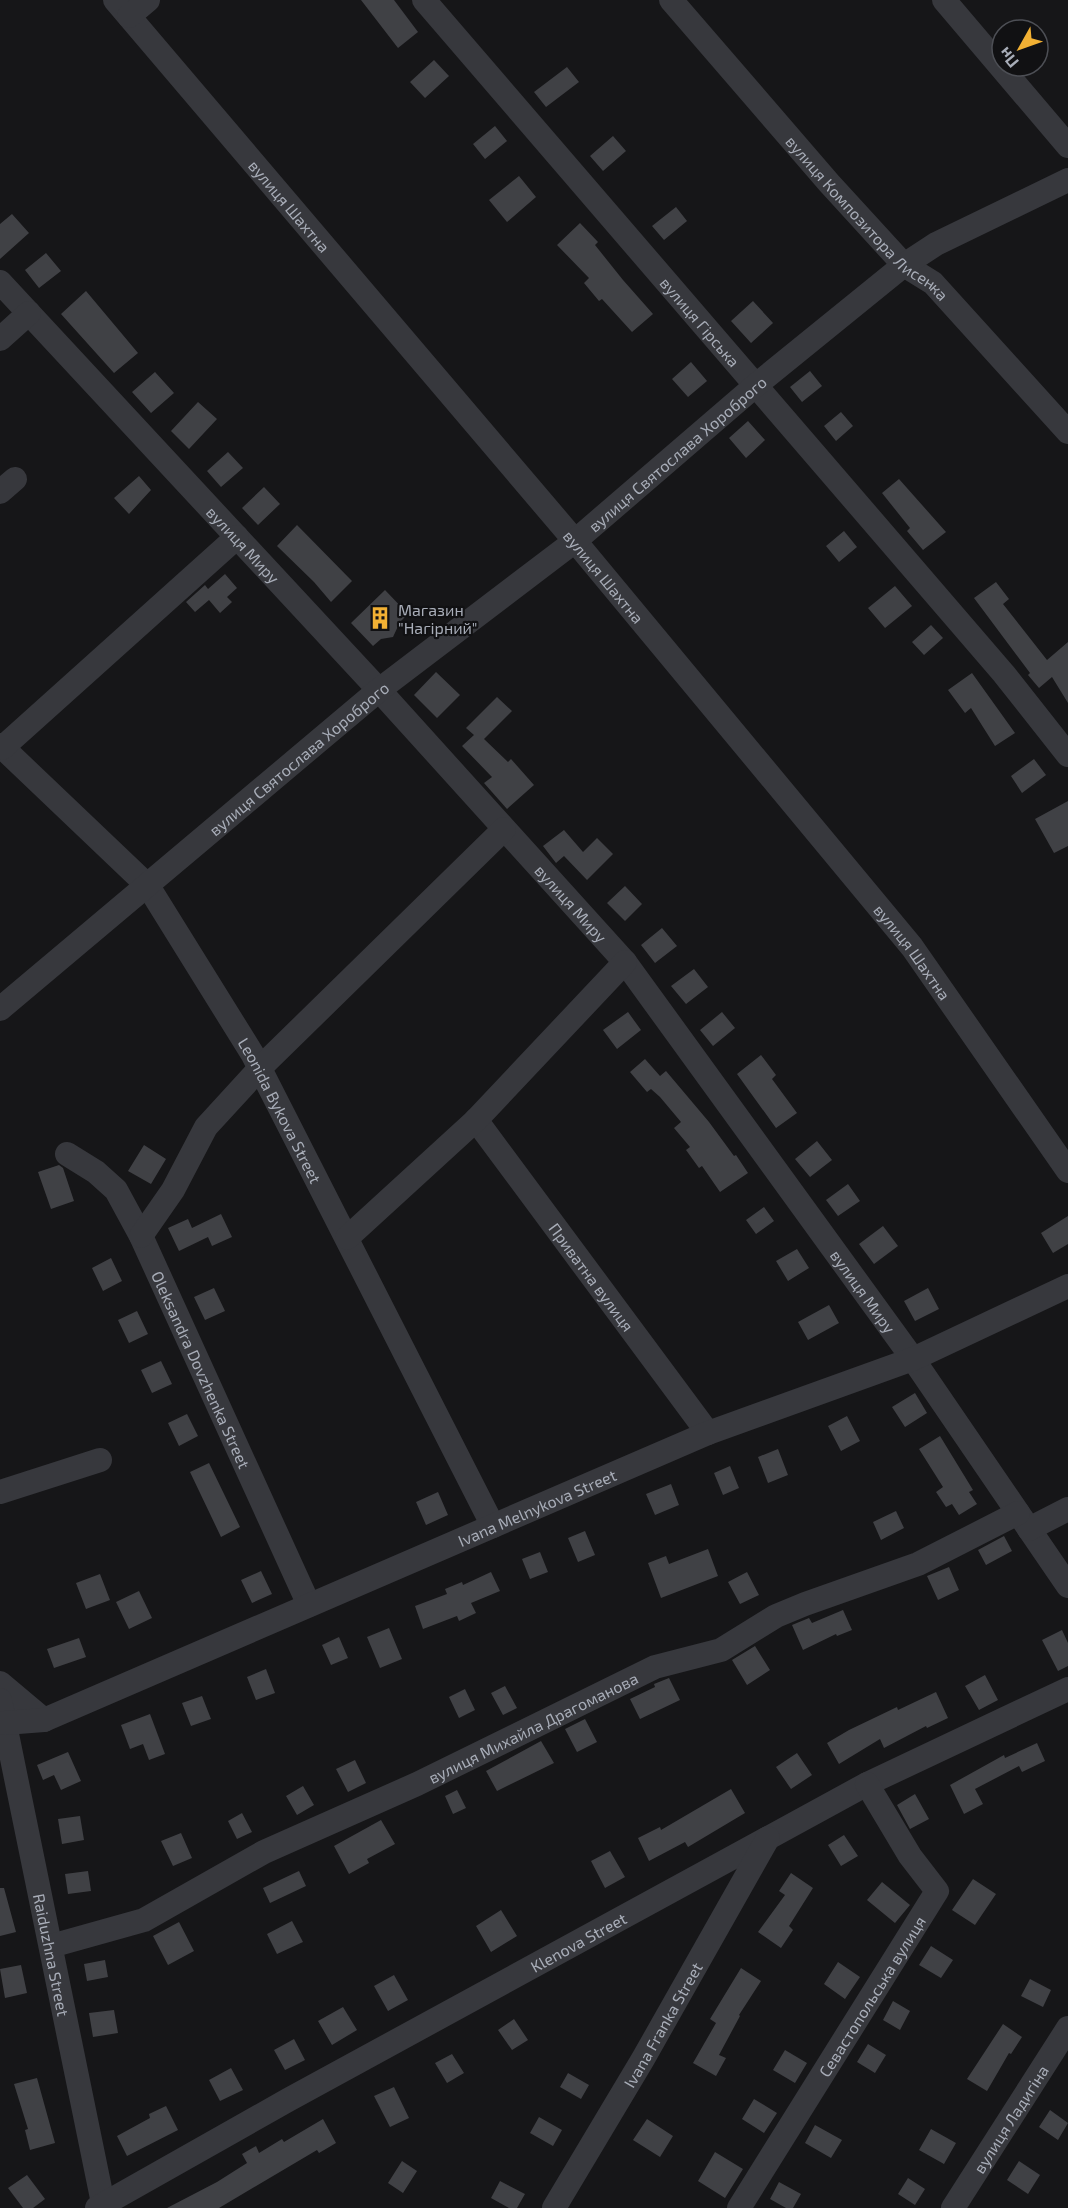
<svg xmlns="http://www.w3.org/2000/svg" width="1068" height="2208" viewBox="0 0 1068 2208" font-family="'Exo 2',sans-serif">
	<rect width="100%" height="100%" fill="#161618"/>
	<path fill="#404145" d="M361 0H394L418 32 398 48Z
		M434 60 449 76 425 98 410 82Z
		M567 67 579 82 546 107 534 92Z
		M495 126 507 141 485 159 473 144Z
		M613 136 626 151 603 171 590 156Z
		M519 176 536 197 507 222 489 200Z
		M676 207 687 221 664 240 652 226Z
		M12 214 29 233 0 259V224Z
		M580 223 598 242 595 245 623 280 653 314 632 332 602 299 599 301 584 283 589 278 557 245Z
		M46 253 61 271 39 288 25 270Z
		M86 291 138 353 114 373 61 314Z
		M753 301 773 323 751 343 731 321Z
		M691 362 707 381 688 397 672 379Z
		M810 371 822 386 802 402 790 387Z
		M155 372 174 393 151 413 132 392Z
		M198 402 217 419 189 449 171 431Z
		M841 412 853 426 836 441 824 426Z
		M748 421 765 440 746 458 729 438Z
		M228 452 243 468 221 487 207 471Z
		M139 476 151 490 129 514 114 498Z
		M899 479 946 532 923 550 907 531 910 528 882 493Z
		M264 487 280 504 258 525 242 508Z
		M297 525 352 581 331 602 314 582 277 546Z
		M844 531 857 547 839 562 826 546Z
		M225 574 237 588 227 597 232 602 220 613 209 600 195 612 186 602 205 585 208 589Z
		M996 582 1009 599 1003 604 1047 660 1068 642V703L1052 677 1039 688 1028 675 1030 673 974 598Z
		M895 586 912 606 885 628 868 608Z
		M385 590 408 614 400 622 393 637 381 639 373 646 351 623Z
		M931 625 943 638 924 655 912 642Z
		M436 672 460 695 437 718 414 695Z
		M972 673 1015 733 995 746 971 708 965 713 948 690Z
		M497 697 512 711 484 739 508 762 511 759 534 785 507 809 484 783 492 777 462 746 474 735 466 728Z
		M1034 759 1046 775 1022 793 1011 776Z
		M1068 801V846L1054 853 1035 819Z
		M564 830 583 852 597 838 613 854 587 880 564 856 556 863 543 846Z
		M625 886 642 904 625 921 607 903Z
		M662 928 677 946 655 963 641 945Z
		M694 969 708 987 686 1004 671 986Z
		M628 1012 641 1030 617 1049 603 1030Z
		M722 1012 735 1028 713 1046 700 1030Z
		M761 1055 776 1075 772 1079 797 1113 776 1128 737 1074Z
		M645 1059 660 1076 666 1071 709 1122 734 1156 736 1155 748 1173 720 1192 702 1166 699 1168 686 1150 690 1147 674 1128 681 1122 660 1097 651 1089 647 1092 630 1072Z
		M817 1141 832 1160 810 1177 795 1159Z
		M144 1145 166 1159 151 1184 128 1171Z
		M59 1165 63 1168 74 1201 51 1209 38 1172Z
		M848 1184 860 1201 838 1216 826 1200Z
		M764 1207 774 1221 756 1234 746 1220Z
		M221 1214 232 1237 212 1246 208 1237 179 1251 168 1228 188 1219 192 1228Z
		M1068 1216V1244L1053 1253 1041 1233Z
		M883 1226 898 1246 874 1264 859 1244Z
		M797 1249 809 1268 788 1281 776 1261Z
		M111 1258 122 1281 103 1291 92 1268Z
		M214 1288 225 1311 205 1320 194 1297Z
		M928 1288 939 1309 915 1321 904 1301Z
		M829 1305 839 1323 808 1340 798 1322Z
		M137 1311 148 1334 129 1343 118 1320Z
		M161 1361 172 1384 152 1393 141 1370Z
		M915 1393 927 1413 905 1427 892 1407Z
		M187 1414 198 1436 179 1446 168 1423Z
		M847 1416 860 1441 841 1451 828 1426Z
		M940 1436 973 1490 969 1492 977 1504 959 1515 952 1504 946 1507 936 1492 943 1487 919 1449Z
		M778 1449 788 1475 768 1483 758 1457Z
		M209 1463 240 1527 221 1537 190 1472Z
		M730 1466 739 1488 723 1495 714 1473Z
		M671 1484 679 1505 655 1515 646 1494Z
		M438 1492 448 1515 426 1525 416 1502Z
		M896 1511 904 1528 881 1540 873 1522Z
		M585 1531 595 1555 578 1562 568 1538Z
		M1004 1536 1012 1551 986 1565 978 1550Z
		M708 1549 718 1576 661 1598 648 1563 666 1556 669 1564Z
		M540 1552 548 1572 530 1579 522 1559Z
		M949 1567 959 1590 938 1600 927 1576Z
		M261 1571 272 1594 252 1603 241 1580Z
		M491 1572 500 1591 471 1603 476 1613 459 1621 457 1616 423 1629 415 1606 447 1594 445 1589 462 1582 463 1585Z
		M747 1572 759 1595 740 1604 728 1582Z
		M100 1574 110 1600 86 1609 76 1583Z
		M139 1591 152 1618 129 1629 116 1602Z
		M843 1610 852 1630 837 1636 836 1634 803 1650 792 1625 809 1618 812 1623Z
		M389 1628 402 1659 380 1668 367 1637Z
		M1062 1630 1068 1643V1666L1058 1671 1042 1640Z
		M339 1637 348 1658 331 1665 322 1645Z
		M79 1638 86 1657 54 1668 47 1649Z
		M755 1646 770 1670 747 1685 732 1660Z
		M266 1669 275 1693 256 1700 247 1677Z
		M985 1675 998 1700 979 1710 965 1686Z
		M669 1678 680 1700 640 1719 630 1699 655 1687 654 1684Z
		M505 1686 517 1708 503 1715 491 1693Z
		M465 1689 475 1710 459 1718 449 1697Z
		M936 1692 948 1718 927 1728 926 1726 884 1748 880 1739 839 1764 827 1743 849 1730 897 1707 898 1710Z
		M202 1696 211 1719 191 1726 182 1703Z
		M150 1714 165 1754 149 1760 143 1744 130 1749 121 1725Z
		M585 1719 597 1742 577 1752 565 1729Z
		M541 1741 554 1763 497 1791 486 1771Z
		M1037 1743 1045 1761 1022 1772 1019 1766 975 1789 983 1804 964 1814 950 1785 1004 1755 1005 1758Z
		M68 1752 81 1781 61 1790 54 1775 43 1780 37 1765Z
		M797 1753 812 1775 791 1789 776 1767Z
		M355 1760 366 1783 348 1792 336 1769Z
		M303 1786 314 1805 297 1815 286 1796Z
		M731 1789 745 1813 688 1847 685 1842 649 1861 638 1838 660 1827 661 1830Z
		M457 1790 466 1808 453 1814 445 1796Z
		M915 1794 929 1819 910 1829 897 1805Z
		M242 1813 252 1832 237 1839 228 1821Z
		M80 1816 84 1840 62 1844 58 1819Z
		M381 1820 395 1844 367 1859 369 1863 349 1874 334 1846Z
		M181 1833 192 1858 173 1866 161 1841Z
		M844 1835 858 1856 841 1866 828 1845Z
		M610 1851 625 1877 605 1888 591 1861Z
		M88 1871 91 1891 68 1894 65 1874Z
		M299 1871 306 1886 270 1903 263 1888Z
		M791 1873 813 1888 789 1926 793 1930 781 1948 758 1932 785 1895 779 1891Z
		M973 1879 996 1894 975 1925 952 1910Z
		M882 1882 910 1905 895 1923 867 1900Z
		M0 1888H4L16 1932 0 1936Z
		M501 1910 517 1936 491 1952 476 1926Z
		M292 1921 303 1942 277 1954 267 1934Z
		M179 1922 194 1951 168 1965 153 1936Z
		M931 1946 953 1960 941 1978 919 1965Z
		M105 1960 108 1977 87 1981 84 1964Z
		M838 1962 860 1977 845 1999 824 1984Z
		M21 1965 27 1993 5 1998 0 1969Z
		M741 1968 761 1981 739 2015 740 2016 719 2055 726 2058 716 2076 693 2063 716 2023 710 2019Z
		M394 1975 408 2000 388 2011 374 1986Z
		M1030 1979 1051 1990 1043 2007 1021 1996Z
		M893 2001 910 2011 900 2030 883 2020Z
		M343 2007 357 2030 332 2045 318 2021Z
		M114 2010 118 2033 93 2037 89 2013Z
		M514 2019 528 2040 512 2050 498 2030Z
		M1003 2024 1022 2037 1011 2054 1009 2053 987 2091 967 2079Z
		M294 2039 305 2060 285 2070 274 2050Z
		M868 2044 886 2055 875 2073 857 2062Z
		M785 2050 807 2063 795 2083 773 2070Z
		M452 2054 464 2073 447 2083 435 2063Z
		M231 2068 243 2090 220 2101 209 2080Z
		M568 2073 589 2085 581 2099 560 2087Z
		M37 2078 55 2143 30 2150 25 2130 28 2129 14 2084Z
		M394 2087 409 2118 390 2127 374 2096Z
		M754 2099 777 2113 764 2133 742 2119Z
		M166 2106 178 2130 127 2156 117 2136 150 2118 149 2114Z
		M1050 2110 1068 2123 1058 2140 1039 2127Z
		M539 2117 562 2130 553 2146 530 2133Z
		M323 2119 336 2143 319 2153 317 2150 219 2208H167L217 2182 247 2163 242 2154 256 2146 259 2153 282 2139 284 2142Z
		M647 2119 673 2136 660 2157 633 2140Z
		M815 2125 842 2140 831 2158 805 2143Z
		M931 2129 956 2143 944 2164 919 2150Z
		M715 2152 743 2169 725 2198 698 2181Z
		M402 2161 417 2171 403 2193 388 2183Z
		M1019 2161 1040 2175 1028 2194 1007 2180Z
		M27 2175 45 2199 33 2208H23L8 2188Z
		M908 2178 925 2189 915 2205 898 2194Z
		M500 2181 525 2194 517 2208H509L491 2198Z
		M779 2182 801 2194 793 2208H786L770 2199Z"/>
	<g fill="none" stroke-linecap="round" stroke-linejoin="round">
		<g stroke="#37383d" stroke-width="24">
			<path id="s1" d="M115 0 575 541 912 947 1068 1171"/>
			<path id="s2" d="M424 0 1004 674 1068 755"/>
			<path id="s3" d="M671 0 829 183 904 265 933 283 1068 432"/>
			<path d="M944 0 1068 146"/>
			<path d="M129 16 148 0"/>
			<path id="s4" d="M0 282 379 690 625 962 913 1359 1068 1586"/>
			<path d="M0 339 29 313"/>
			<path d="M0 492 15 479"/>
			<path id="s5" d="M0 745 148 886 253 1055 493 1526"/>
			<path d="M2 748 237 537"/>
			<path id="s6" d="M0 1009 379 690 575 541 755 386 904 265 936 244 1068 180"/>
			<path id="s7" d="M476 1120 708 1433"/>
			<path id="s8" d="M67 1154 96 1172 116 1190 141 1236 309 1605"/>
			<path d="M141 1236 173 1190 206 1127 260 1068 504 829"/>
			<path d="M347 1238 476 1120 625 962"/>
			<path d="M0 1492 100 1460"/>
			<path d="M1029 1529 1068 1509"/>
			<path d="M0 1683 44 1720"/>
			<path id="s9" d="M0 1700 104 2208"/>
			<path id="s10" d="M5 1723 44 1720 708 1433 913 1359 1068 1286"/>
			<path id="s11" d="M51 1946 144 1920 264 1852 417 1784 655 1667 721 1650 776 1616 805 1604 918 1564 1018 1513"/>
			<path id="s12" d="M97 2208 288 2100 867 1784 1068 1689"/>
			<path id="s13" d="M554 2208 643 2059 768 1838"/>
			<path id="s14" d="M739 2208 937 1891 910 1856 867 1784"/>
			<path id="s15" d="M953 2208 1068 2028"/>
		</g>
	</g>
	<defs>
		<g id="building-bare" transform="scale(1.8)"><path d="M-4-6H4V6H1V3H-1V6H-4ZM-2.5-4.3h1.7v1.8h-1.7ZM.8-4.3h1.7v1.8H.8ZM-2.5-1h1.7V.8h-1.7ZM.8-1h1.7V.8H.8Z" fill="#f2b134" stroke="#111113" stroke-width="2.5" paint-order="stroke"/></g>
	</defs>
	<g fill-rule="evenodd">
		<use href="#building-bare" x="380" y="618"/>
	</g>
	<g text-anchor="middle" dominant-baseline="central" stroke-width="4.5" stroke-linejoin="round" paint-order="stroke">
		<g font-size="16" fill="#a8adb8" stroke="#111113">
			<text stroke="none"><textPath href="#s1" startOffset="270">вулиця Шахтна</textPath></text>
			<text stroke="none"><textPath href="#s3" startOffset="294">вулиця Композитора Лисенка</textPath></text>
			<text stroke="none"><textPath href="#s2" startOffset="424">вулиця Гірська</textPath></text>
			<text stroke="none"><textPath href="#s6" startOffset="876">вулиця Святослава Хороброго</textPath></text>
			<text stroke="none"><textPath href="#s4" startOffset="358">вулиця Миру</textPath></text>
			<text stroke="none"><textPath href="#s1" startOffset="756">вулиця Шахтна</textPath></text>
			<text stroke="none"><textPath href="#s6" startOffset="390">вулиця Святослава Хороброго</textPath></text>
			<text stroke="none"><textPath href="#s4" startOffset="844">вулиця Миру</textPath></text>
			<text stroke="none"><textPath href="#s1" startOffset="1242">вулиця Шахтна</textPath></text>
			<text stroke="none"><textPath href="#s5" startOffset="465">Leonida Bykova Street</textPath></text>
			<text stroke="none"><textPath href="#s7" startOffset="195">Приватна вулиця</textPath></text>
			<text stroke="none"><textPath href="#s4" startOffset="1330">вулиця Миру</textPath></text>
			<text stroke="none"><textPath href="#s8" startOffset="260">Oleksandra Dovzhenka Street</textPath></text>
			<text stroke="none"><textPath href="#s10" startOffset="576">Ivana Melnykova Street</textPath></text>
			<text stroke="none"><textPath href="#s11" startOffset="531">вулиця Михайла Драгоманова</textPath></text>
			<text stroke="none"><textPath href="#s12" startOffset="550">Klenova Street</textPath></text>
			<text stroke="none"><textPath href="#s9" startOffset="260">Raiduzhna Street</textPath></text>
			<text stroke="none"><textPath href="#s14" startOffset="250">Севастопольська вулиця</textPath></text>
			<text stroke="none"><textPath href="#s13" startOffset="213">Ivana Franka Street</textPath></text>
			<text stroke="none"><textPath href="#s15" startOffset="106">вулиця Ладигіна</textPath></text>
		</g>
		<g font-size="16" fill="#a8adb8" stroke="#111113" text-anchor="start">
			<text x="398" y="609">Магазин<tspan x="398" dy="18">"Нагірний"</tspan></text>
		</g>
	</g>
	<g transform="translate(1020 48) rotate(230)"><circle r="28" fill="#111113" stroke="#4d4f55" stroke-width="1.5"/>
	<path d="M0-4.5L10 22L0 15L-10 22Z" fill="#f2b134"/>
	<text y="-9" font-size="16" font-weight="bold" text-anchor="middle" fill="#a8adb8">Пн</text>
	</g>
</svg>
